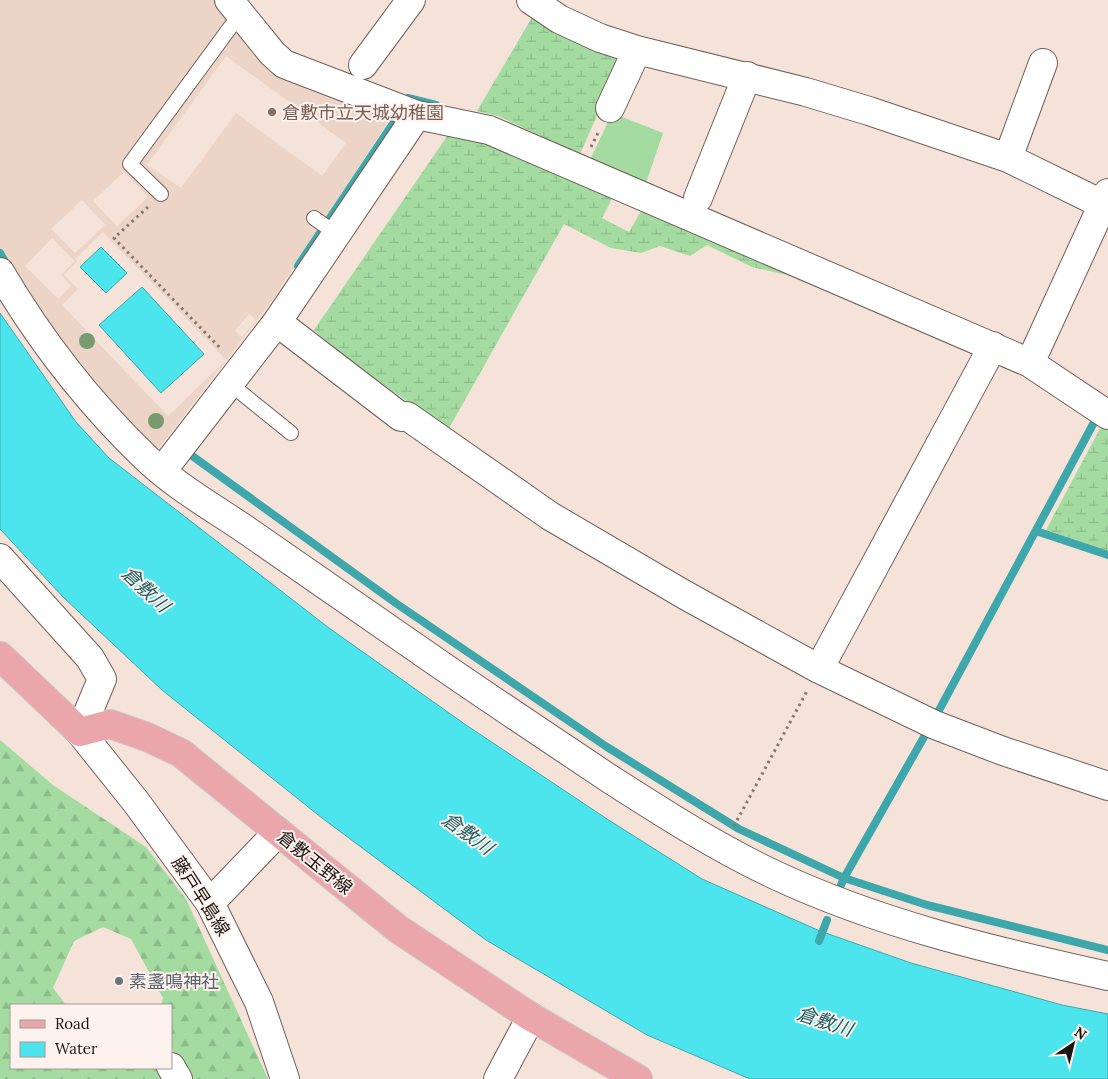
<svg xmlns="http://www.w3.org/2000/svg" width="1108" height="1079" viewBox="0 0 1108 1079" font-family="Lora,'Noto Sans JP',serif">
	<defs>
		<pattern id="forest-firs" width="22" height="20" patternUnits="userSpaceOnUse" patternTransform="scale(1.25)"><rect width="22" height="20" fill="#a3dba1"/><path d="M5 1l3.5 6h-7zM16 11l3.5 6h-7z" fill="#8cbb8a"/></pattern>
		<pattern id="wetland-marsh" width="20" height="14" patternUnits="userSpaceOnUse" patternTransform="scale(1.25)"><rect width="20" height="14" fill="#a3dba1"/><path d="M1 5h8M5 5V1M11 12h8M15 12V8" fill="none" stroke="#8cbb8a"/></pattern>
	</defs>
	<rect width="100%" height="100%" fill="#f5e3da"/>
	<path fill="#ecd4c7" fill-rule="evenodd" d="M0 0H218L266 60 393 114 274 298 158 449 146 440 93 383 48 323 0 249ZM226 56 346 143 322 176 236 113 181 188 147 165ZM124 172 148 197 117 226 93 201ZM82 200 105 225 75 253 51 229ZM103 232 226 360 168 416 62 305 78 289 64 275 77 261 75 259ZM52 238 75 261 61 275 71 286 58 299 25 266ZM249 314 256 320 242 337 235 331Z"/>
	<path fill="#a3dba1" d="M612 113 663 133 646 183 591 158Z"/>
	<path fill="url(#forest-firs)" d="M0 740 53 785 146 847 186 899 268 1079H189L171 1047V1005H161L163 998 131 939 103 927 74 941 53 988 66 1005H11V1068H160L166 1079H0Z"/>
	<path fill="url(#wetland-marsh)" d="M534 14 623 57 580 154 498 116 477 111Z
		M458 129 615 193 602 218 629 232 644 206 822 283 752 267 707 245 690 256 660 246 641 253 611 248 564 224 448 430 343 356 314 330 450 132Z
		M1104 421 1108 422V551L1046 530Z"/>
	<path fill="#4de5ed" stroke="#3ea7ab" d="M101 247 127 273 106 293 80 267Z
		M142 287 204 354 161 393 99 325Z
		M0 313 76 422 109 458 329 628 466 725 607 819 702 879 820 931 911 963 1062 1005 1108 1014V1079H750L647 1035 486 940 322 818 162 690 63 597 0 529Z"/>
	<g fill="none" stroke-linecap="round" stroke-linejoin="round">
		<path stroke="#3ea7ab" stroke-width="8" d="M408 98 436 105
			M0 253 8 267
			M298 266 396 119
			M184 450 397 604 607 747 739 829 844 878 927 905 1108 950
			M1036 531 1108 555
			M838 892 844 878 937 714 1098 415
			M819 941 827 920"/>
		<g stroke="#6f6058" stroke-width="16">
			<path id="service" d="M161 194 130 164 240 14
				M314 218 337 234
				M229 383 291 433"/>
		</g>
		<g stroke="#6f6058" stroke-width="30">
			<path id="minor" d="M229 0 272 53 284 64 417 115 489 130 1030 363 1108 415
				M531 0 559 19 600 38 637 50 806 92 869 111 1008 158 1108 207
				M363 65 411 0
				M610 108 637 50
				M1008 158 1043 63
				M698 198 747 76
				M0 272C40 340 88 402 145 457 175 486 214 508 249 532 315 578 381 624 448 670 502 707 556 743 610 779 663 813 716 847 773 874 879 924 994 951 1108 976
				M277 322 401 417 407 416 550 516 685 595 819 669
				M993 346 819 669 935 725 1003 751 1108 786
				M1030 363 1108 193
				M162 471 277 322 417 115
				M0 558 90 658 102 679 80 732
				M210 903 278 832
				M171 1067 178 1079
				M498 1079 531 1017"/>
		</g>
		<g stroke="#6f6058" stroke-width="30">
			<path id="secondary" d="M80 732 136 802 210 903 259 1002 285 1079"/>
		</g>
		<g stroke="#c8c7c6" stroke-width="30">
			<path id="primary" d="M0 656 80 732 110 724 147 737 181 753 398 929 531 1017 638 1079"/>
		</g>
		<path stroke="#837872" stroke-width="3" stroke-dasharray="2.5 4" stroke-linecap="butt" d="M591 147 599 131
			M148 207 114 238 222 350
			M734 826 807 691"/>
		<use href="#service" stroke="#fff" stroke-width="14"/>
		<use href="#minor" stroke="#fff" stroke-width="28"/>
		<use href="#secondary" stroke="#fff" stroke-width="28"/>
		<use href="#primary" stroke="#eba6ab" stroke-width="28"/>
	</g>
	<g fill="#79996f">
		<circle cx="87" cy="341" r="8"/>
		<circle cx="156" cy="421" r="8"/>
	</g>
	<circle fill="#8d6e63" stroke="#fdf2ed" stroke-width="2" cx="272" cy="112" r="5"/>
	<circle fill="#6b7280" stroke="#fdf2ed" stroke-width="2" cx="119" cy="981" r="5"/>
	<g text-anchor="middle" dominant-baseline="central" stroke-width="4" stroke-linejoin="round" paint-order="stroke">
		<g font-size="18" fill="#785e54" stroke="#fdf2ed" text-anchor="start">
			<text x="282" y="112">倉敷市立天城幼稚園</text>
		</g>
		<g font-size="18" fill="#1b1512" stroke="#fdf2ed">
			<text transform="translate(315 862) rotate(39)">倉敷玉野線</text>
			<text transform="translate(201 896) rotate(57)">藤戸早島線</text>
		</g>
		<g font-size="18" fill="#5b616d" stroke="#fdf2ed" text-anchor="start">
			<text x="129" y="981">素盞鳴神社</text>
		</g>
		<g font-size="19" font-style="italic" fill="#225f63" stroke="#fdf2ed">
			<text transform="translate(146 589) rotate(43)">倉敷川</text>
			<text transform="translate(468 833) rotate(36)">倉敷川</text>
			<text transform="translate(825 1021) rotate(18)">倉敷川</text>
		</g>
	</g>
	<rect x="10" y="1004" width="162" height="65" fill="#fdf2ed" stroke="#a39a95"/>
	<rect x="20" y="1020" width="25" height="8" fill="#eba6ab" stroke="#a39a95"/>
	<text x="55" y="1029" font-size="15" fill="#1b1512">Road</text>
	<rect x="20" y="1042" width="25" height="15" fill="#4de5ed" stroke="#a39a95"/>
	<text x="55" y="1054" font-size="15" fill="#1b1512">Water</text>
	<g transform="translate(1073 1044) rotate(35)" stroke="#fdf2ed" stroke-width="4" paint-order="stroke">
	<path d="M0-4L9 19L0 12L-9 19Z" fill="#1b1512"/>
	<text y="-8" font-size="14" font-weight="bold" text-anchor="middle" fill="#1b1512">N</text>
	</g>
</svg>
